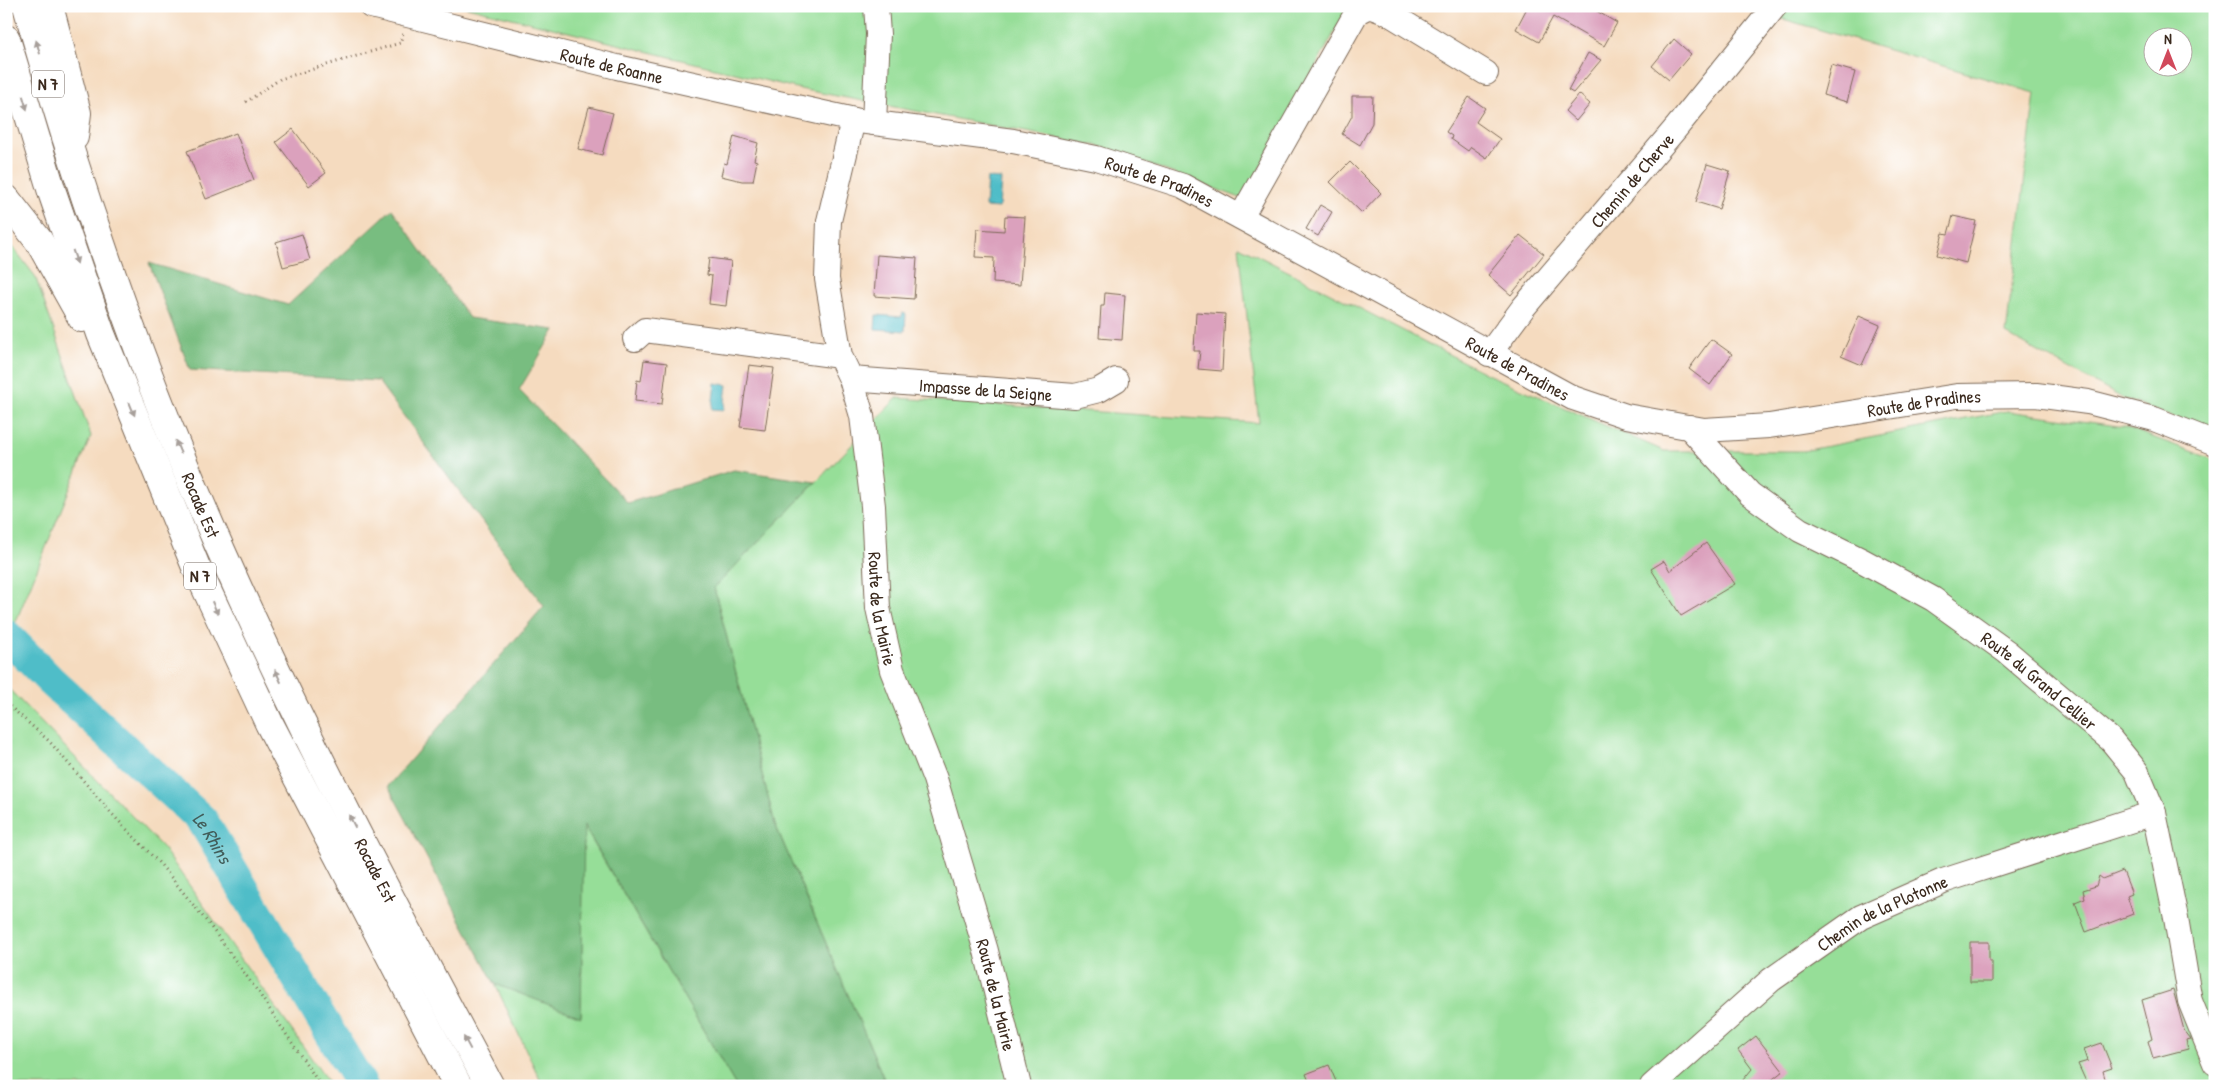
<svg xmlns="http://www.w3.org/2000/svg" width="2221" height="1092" viewBox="0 0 2221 1092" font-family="'Patrick Hand',sans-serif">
	<rect width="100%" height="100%" fill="#fff"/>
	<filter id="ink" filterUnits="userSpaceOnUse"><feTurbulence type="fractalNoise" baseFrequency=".02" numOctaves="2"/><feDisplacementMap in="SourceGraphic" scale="10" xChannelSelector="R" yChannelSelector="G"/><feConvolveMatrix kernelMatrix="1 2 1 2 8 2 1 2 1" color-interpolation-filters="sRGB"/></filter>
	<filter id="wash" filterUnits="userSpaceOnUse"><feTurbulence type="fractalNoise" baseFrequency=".0096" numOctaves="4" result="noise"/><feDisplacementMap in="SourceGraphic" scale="20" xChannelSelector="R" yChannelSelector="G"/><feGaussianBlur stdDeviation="1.12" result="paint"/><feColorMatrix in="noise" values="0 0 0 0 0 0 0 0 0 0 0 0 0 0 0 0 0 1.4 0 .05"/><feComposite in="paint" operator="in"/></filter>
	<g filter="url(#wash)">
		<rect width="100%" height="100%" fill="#f5dbbf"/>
		<path fill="#96de98" stroke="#68845b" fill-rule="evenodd" d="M463 6H1349L1243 199 1099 146 800 89Z
			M1766 6H2215V433L2124 399 2006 334 2035 93 1783 19ZM2154 38H2184V68H2154Z
			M6 238 35 276 91 436 6 646Z
			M1239 246 1487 374 1664 451H1803L2007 411 2125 427 2215 460V1086H887L775 824 714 588 897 398 1259 423Z
			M6 686 163 848 331 1086H6Z
			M583 825 736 1086H543L495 984 581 1016Z"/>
		<path fill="#78bd80" stroke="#5a744f" d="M392 209 469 318 555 330 519 390 628 503 734 470 816 482 714 588 775 824 887 1086H736L584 826 581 1017 495 984 388 786 544 606 378 381 190 370 149 263 288 305Z"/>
		<path fill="#50bdc8" stroke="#467473" d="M987 178 1001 179 999 208 985 207Z
			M902 313 906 314 905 331 875 329 876 315 902 317Z
			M715 383 727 385 724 410 712 409Z"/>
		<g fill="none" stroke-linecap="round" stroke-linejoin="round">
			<path stroke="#50bdc8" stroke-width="32" id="s1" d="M6 635 50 680 202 820 362 1086"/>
		</g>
		<g id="blocks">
			<path fill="#dba1bd" d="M1528 6H1588L1617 23 1604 46 1553 17 1539 42 1516 29Z
				M1674 39 1691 54 1669 80 1652 66Z
				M1588 53 1601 60 1573 93 1568 90Z
				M1831 65 1855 72 1847 102 1823 95Z
				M1579 94 1590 104 1576 121 1565 111Z
				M1352 96H1373L1372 123 1360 145 1342 134 1352 116Z
				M1469 97 1485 108 1476 122 1500 139 1487 158 1471 147 1468 151 1451 139 1452 136 1446 132Z
				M589 107 613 113 602 155 578 149Z
				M293 129 326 173 309 186 276 142Z
				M236 133 254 180 206 199 187 151Z
				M734 136 758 143 754 160 757 161 753 181H742L721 176 724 163 727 164Z
				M1350 162 1381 193 1362 213 1330 182Z
				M1707 164 1730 171 1719 209 1696 202Z
				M1320 205 1332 212 1318 236 1306 229Z
				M1005 216 1025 217 1020 285 993 283 994 258 975 257 977 229 1004 231Z
				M1953 216 1976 221 1966 263 1937 255 1943 233 1948 234Z
				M302 234 310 260 283 267 276 242Z
				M1520 235 1544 254 1511 295 1488 275Z
				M877 255 917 258 914 299 874 296Z
				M709 258 731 261 726 306 709 304 712 276 707 275Z
				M1105 293 1125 295 1122 340 1099 338 1101 306H1104Z
				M1196 312 1225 314 1222 371 1198 369 1200 351H1194Z
				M1859 316 1880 325 1862 365 1841 356Z
				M1711 339 1732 354 1710 385 1689 369Z
				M644 360 667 363 662 404 635 401 637 380 641 381Z
				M749 365 774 368 765 430 740 427Z
				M1706 543 1735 584 1681 616 1651 569 1664 561 1670 571Z
				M2123 871 2132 894 2127 896 2133 914 2086 932 2075 902 2085 898 2083 890 2096 886 2099 876 2103 879Z
				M1970 942H1989V961H1992V982H1970Z
				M2173 990 2184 1030 2191 1039 2186 1040 2188 1049 2153 1058 2148 1041 2152 1039 2142 1000Z
				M1756 1036 1783 1071 1764 1086H1738L1752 1069 1738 1050Z
				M2102 1043 2112 1068 2103 1071 2107 1086H2088L2078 1064 2088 1061 2084 1049Z
				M1329 1065 1338 1086H1311L1306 1074Z"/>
		</g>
	</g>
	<g filter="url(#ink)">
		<use href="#blocks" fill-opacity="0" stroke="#7c6856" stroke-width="1"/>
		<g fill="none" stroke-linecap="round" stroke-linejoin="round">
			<g stroke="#7c6856" stroke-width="26">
				<g id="minor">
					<path id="s2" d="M371 6 617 67 859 121 1013 141 1096 158 1183 186 1573 398 1626 416 1704 430 1769 426 1957 396 2036 395 2088 402 2154 419 2215 443"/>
					<path id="s3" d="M853 120 829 221 827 279 840 356 851 379 862 416 873 506 878 608 892 670 935 779 986 951 1019 1086"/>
					<path d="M874 123 878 34 876 6"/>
					<path d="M1241 217 1357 12 1369 6 1388 13 1486 73"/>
					<path d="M635 339 645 330 840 356"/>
					<path id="s4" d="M1489 354 1523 308 1676 128 1775 6"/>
					<path id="s5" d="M851 379 1075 396 1099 390 1116 380"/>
					<path id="s6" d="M1689 427 1750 494 1800 530 1863 561 1933 599 2007 652 2111 740 2137 772 2154 813 2176 918 2190 1001 2215 1063"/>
					<path id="s7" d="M1652 1086 1771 980 1861 917 1943 881 2154 813"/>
				</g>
			</g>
			<g stroke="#7c6856" stroke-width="30">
				<g id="highway">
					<path id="s8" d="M27 6C80 194 144 379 224 557 304 737 397 912 490 1086"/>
					<path d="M49 6 77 113 74 137"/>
					<path d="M6 39 52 192 101 334 196 567 269 723 458 1086"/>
					<path d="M6 199 39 241 82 318"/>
				</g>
			</g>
			<path stroke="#7c6856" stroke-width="3" stroke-dasharray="1 4" stroke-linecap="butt" d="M246 102 280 79 400 43 403 33
				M6 703 49 741 112 814 161 865 208 923 256 989 321 1086"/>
			<use href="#minor" stroke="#fff" stroke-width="24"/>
			<use href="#highway" stroke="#fff" stroke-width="28"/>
		</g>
		<defs><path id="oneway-solid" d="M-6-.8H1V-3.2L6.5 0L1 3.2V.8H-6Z" transform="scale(1.25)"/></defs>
		<g fill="#a79f9a">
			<use href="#oneway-solid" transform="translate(38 47) rotate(-106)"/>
			<use href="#oneway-solid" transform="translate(25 103) rotate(73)"/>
			<use href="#oneway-solid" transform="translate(75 257) rotate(71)"/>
			<use href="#oneway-solid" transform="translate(132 409) rotate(68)"/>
			<use href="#oneway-solid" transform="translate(178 447) rotate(-113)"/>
			<use href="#oneway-solid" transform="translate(215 608) rotate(65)"/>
			<use href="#oneway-solid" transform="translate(278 676) rotate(-115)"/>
			<use href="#oneway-solid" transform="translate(352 821) rotate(-117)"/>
			<use href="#oneway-solid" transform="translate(467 1043) rotate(-118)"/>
		</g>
	</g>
	<g text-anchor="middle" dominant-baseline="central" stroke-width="5" stroke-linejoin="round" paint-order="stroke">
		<g fill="#fff" stroke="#766a62" stroke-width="1">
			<rect x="32" y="70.5" width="32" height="27" rx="4"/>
			<rect x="184" y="562.5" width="32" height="27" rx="4"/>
		</g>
		<g font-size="16" font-weight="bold" fill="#3b2a1e">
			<text x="48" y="84">N 7</text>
			<text x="200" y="576">N 7</text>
		</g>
		<g font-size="18" fill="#3b2a1e" stroke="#fff">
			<text stroke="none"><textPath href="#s2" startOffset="248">Route de Roanne</textPath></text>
			<text stroke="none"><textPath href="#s4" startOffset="225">Chemin de Cherve</textPath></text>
			<text stroke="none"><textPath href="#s2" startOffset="809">Route de Pradines</textPath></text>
			<text stroke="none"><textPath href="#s2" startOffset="1214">Route de Pradines</textPath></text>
			<text stroke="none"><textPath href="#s5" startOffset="135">Impasse de la Seigne</textPath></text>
			<text stroke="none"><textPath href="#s2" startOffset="1634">Route de Pradines</textPath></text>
			<text stroke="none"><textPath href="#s8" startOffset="529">Rocade Est</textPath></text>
			<text stroke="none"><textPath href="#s3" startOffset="498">Route de la Mairie</textPath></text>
			<text stroke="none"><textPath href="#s6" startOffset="436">Route du Grand Cellier</textPath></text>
			<text stroke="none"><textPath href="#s8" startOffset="934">Rocade Est</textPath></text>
			<text stroke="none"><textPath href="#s7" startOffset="290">Chemin de la Plotonne</textPath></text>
			<text stroke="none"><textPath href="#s3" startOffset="902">Route de la Mairie</textPath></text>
		</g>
		<g font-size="19" font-style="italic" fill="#425d5a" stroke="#fff">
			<text stroke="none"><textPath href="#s1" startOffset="290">Le Rhins</textPath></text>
		</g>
	</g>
	<rect width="2221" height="1092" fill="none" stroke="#fff" stroke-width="25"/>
	<g transform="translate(2168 52)"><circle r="24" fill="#ffffff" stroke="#b1aaa5"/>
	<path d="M0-4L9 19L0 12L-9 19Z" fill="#d1495b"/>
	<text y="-8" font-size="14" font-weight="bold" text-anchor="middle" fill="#3b2a1e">N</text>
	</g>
</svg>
